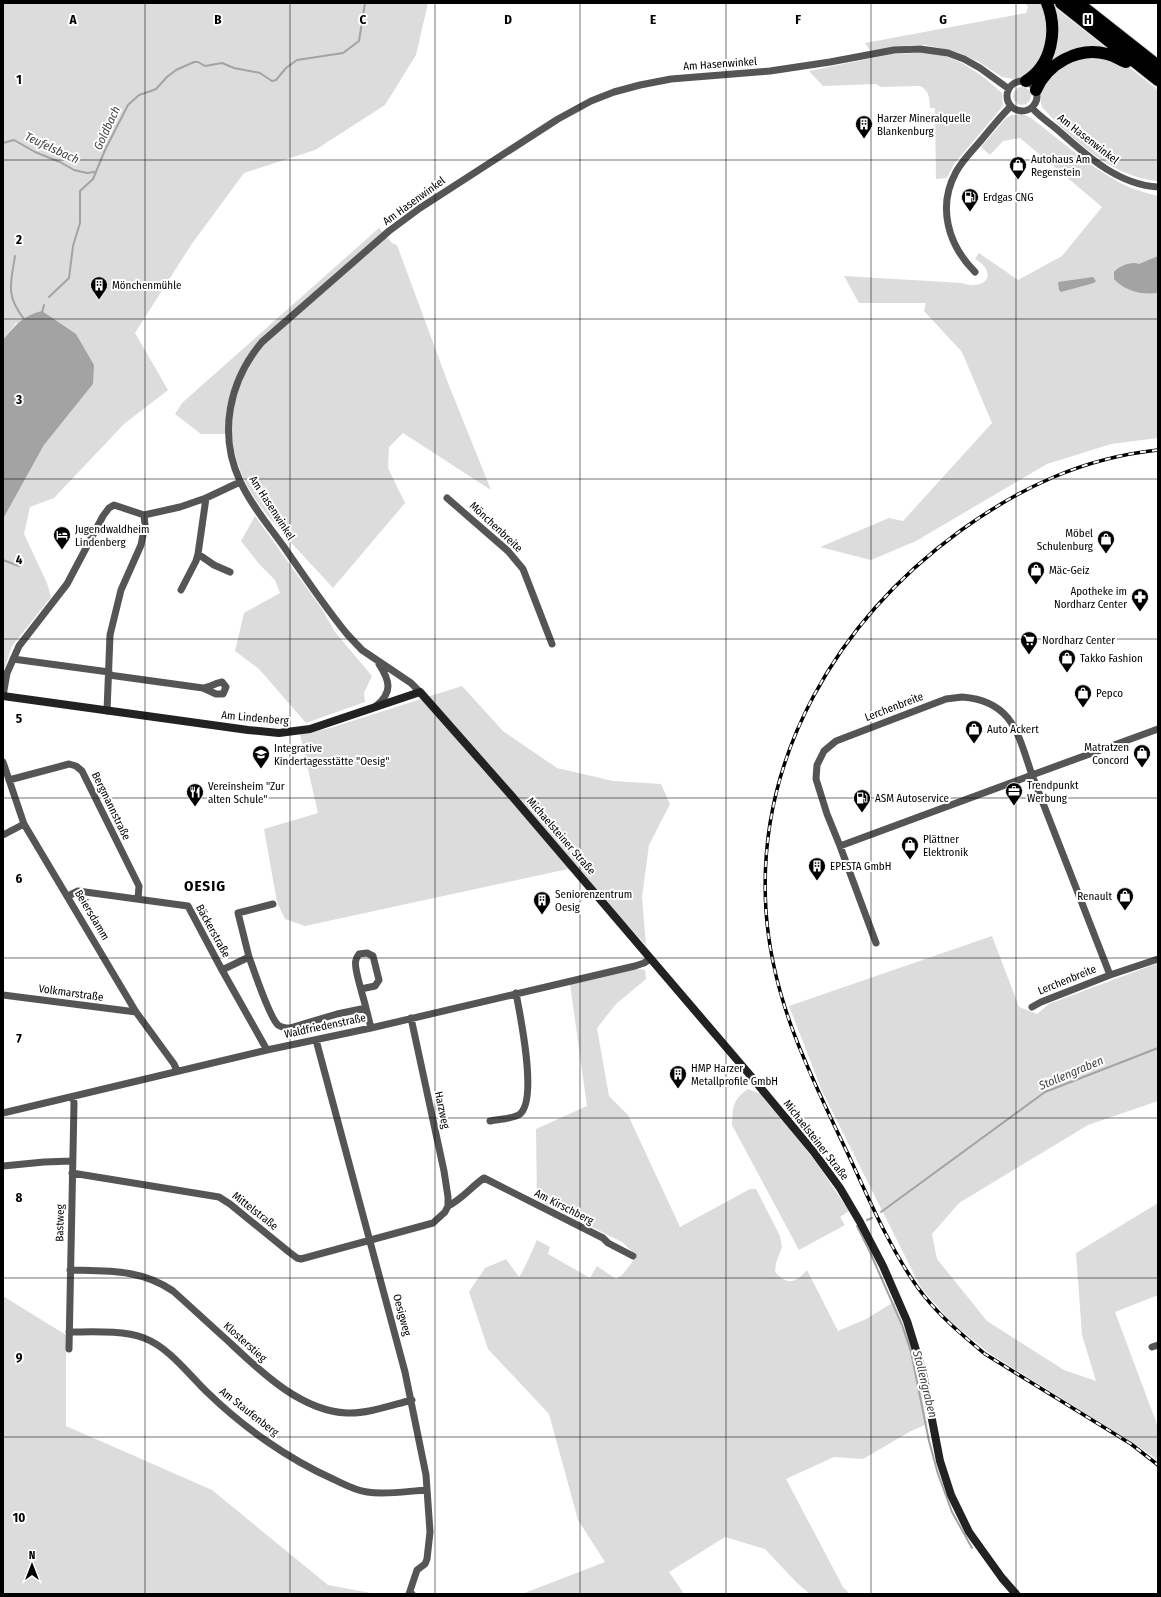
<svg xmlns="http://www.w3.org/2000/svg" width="1161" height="1597" viewBox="0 0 1161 1597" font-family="'Fira Sans Condensed',sans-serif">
	<rect width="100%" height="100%" fill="#fff"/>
	<path fill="#dcdcdc" d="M3 3H428L416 55 385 105 315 150 244 173 191 245 135 333 168 390 124 424 54 498 30 507 24 534 47 583 51 597 12 646 3 673V519L44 445 93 384 16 323 3 340Z
		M1025 3H1042L1049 33 1042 58 1025 77 1013 79 1002 77 979 62 957 52 925 45H911L870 51 865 43 1026 13 1028 7Z
		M1053 6 1106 48 1051 65Z
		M892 54C906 54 922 51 936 54 962 59 982 75 1002 93L1003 106 954 164 947 178 936 179 935 108H930C929 98 930 91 920 86L881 87 876 84 823 86 809 71Z
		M1078 56 1117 60 1130 68 1158 90V181C1114 178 1071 139 1042 107 1034 81 1060 69 1078 56Z
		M1013 96a9 9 0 1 1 18 0a9 9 0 1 1-18 0Z
		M1012 115H1025L1031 118C1058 138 1086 164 1115 180 1128 188 1143 192 1158 196V438L1111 444 1047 464 916 541 871 560 820 547 889 518 903 521 992 423 962 352 924 311 926 303H859L844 276 962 283C984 291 1000 274 975 259L979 253 1018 280 1062 256 1102 207 1020 138 1003 141 990 155 981 147 1006 118Z
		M379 228 392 243 397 245 448 383 491 490 403 433 389 447 388 468 405 503 333 588C318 571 302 555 287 538 258 505 236 480 232 434H201L175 414 182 403Z
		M255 516 322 609 335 632 372 676 364 693 365 702 306 723 259 669 235 651 244 613 280 593 275 580 260 565 241 541Z
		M462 686 503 731 557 768 613 781 661 784 670 804 649 845 642 897 646 945 577 872 568 869 305 926 285 919 277 902 264 829 318 813 300 734 330 728Z
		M992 936 1019 1007 1037 1014 1049 1004 1158 963V1101L1088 1125 959 1203 932 1234 937 1259 987 1321 1064 1370 1096 1381 1082 1335 1076 1253 1158 1203V1295L1115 1312 1158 1427V1462L1151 1455 989 1353 952 1323 921 1288 822 1091 789 1006Z
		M638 969 645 970 646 979 616 1004 597 1028 609 1096 628 1115 680 1227 750 1189H756L780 1236 782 1247 776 1263 775 1272C788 1286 795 1283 807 1270L838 1331 866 1319 894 1302 913 1349 927 1424 911 1431 863 1459 834 1457 786 1479 843 1587 850 1594H810L797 1583 765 1549 725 1537 669 1572 684 1594H522L605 1562 578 1520 549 1414 488 1349 469 1292 485 1268 506 1259 519 1277C527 1265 531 1252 537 1240L550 1247 548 1254 590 1278 597 1266 616 1279 623 1274 637 1256 622 1242 537 1200 536 1129 587 1106 570 984Z
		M748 1089 761 1094 784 1121 818 1165 849 1211 840 1217 845 1225 799 1250 732 1125C733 1107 732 1100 748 1089Z
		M3 1296 66 1335V1426L212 1490 328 1585 376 1594H3Z"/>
	<path fill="#a3a3a3" d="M1158 256V293C1141 295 1125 291 1114 279V272C1119 266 1132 261 1139 264Z
		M1093 277 1096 281 1094 283 1061 292 1059 290 1058 282Z
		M42 311 76 334 94 365 93 384 44 445 3 519V340C14 326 24 315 42 311Z"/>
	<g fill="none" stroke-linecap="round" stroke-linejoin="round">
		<path stroke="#a3a3a3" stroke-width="2" d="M3 143 14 140 35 152 60 162 74 170 87 173 94 172
			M15 256C11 283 5 295 24 319
			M49 297 69 278 73 246 80 223V191L93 179 105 150 128 105 139 95 151 91 156 89 167 77 176 70 194 62H198L205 66 222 63 234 68 260 73 272 81 276 80 286 68 297 60 343 53 359 41 365 3
			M42 313 44 305
			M3 560 19 566
			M881 1212 1045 1092 1158 1048
			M867 1220 872 1218
			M857 1226 870 1252 902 1325 911 1352 929 1441 938 1474 952 1512 972 1548"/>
		<g stroke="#dbdbdb" stroke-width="14">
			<path id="highway" d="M1061 3 1158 80
				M1078 3 1158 66
				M1026 81C1052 65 1058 30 1047 3
				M1036 90C1047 64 1078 46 1107 54 1114 55 1120 60 1126 62"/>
		</g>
		<path stroke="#555" stroke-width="7" d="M1007 96a15 15 0 1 1 30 0a15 15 0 1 1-30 0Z
			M1032 108C1040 117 1051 124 1060 132 1088 157 1119 185 1158 187
			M975 272C948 245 937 207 956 172 963 159 974 149 983 138 992 127 1001 116 1011 106
			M206 498 198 554 214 565 230 572
			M447 498 508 551 523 569 552 644
			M181 590 196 561 198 554
			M13 659 109 672
			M109 675 203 688 216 694H223L226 687 222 682C216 683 210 687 203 688
			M420 692 411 683 362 650 347 634C324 606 305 577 284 547 269 526 251 505 240 481 218 434 229 381 262 342L389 231 420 208 558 119 591 101 614 92 640 85 671 79 770 71 830 62 894 50 920 49 948 53 964 59 980 68 1009 89
			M3 696 7 673 19 646 67 584 103 516 109 508 114 505 144 515 180 507 206 498 240 482
			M962 697C1013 701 1018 734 1032 775L840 846 827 814 816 779 817 765 824 751 836 741 946 699Z
			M376 706C393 692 390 681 379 664
			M107 711 110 635 121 590 141 545 145 525 144 515
			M1158 729 1032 775 1110 975 1158 959
			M3 762 24 824 136 1012 174 1064 177 1071
			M9 780 69 764 76 766 82 771 139 886 138 899
			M3 835 24 824
			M840 846 876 943
			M68 896 78 891 188 906 222 970 267 1050
			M249 957C254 970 269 1017 278 1025 282 1028 286 1028 290 1028L337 1014 366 1008 371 1028
			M222 970 249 957 238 913 273 904
			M361 989 375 986 379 980 373 956 367 953 359 954C358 956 356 958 356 960 353 966 364 999 366 1008
			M3 995 136 1012
			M1032 1007 1041 1002 1110 975
			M316 1040 405 1372 426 1475 430 1532 427 1559 425 1564 417 1570 409 1594H412
			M3 1113 267 1050 371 1028 635 966 644 963 650 959
			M490 1121C499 1119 513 1119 520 1114 538 1099 520 1015 516 993
			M3 1166 44 1162 72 1161
			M72 1173 219 1197 230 1204 289 1252 297 1258 301 1259 433 1223 445 1212 448 1206V1197L444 1171 411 1018
			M448 1206C462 1199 471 1187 484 1178L603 1238 608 1243 633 1256
			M70 1270C108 1271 141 1269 173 1291 191 1307 209 1324 227 1340 259 1370 300 1411 347 1413 367 1414 392 1405 412 1400
			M69 1332C91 1332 123 1330 144 1338 170 1348 189 1375 208 1393 243 1427 288 1459 333 1479 344 1484 354 1490 367 1492 386 1495 408 1491 427 1490
			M1152 1347 1158 1345
			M69 1349 74 1103 73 1097"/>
		<path stroke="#222" stroke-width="8" d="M3 696 248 730 279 733 310 729 420 692 510 794 750 1075 813 1151 840 1188 860 1222 883 1266 907 1321 923 1373 940 1461 951 1495 969 1532 1002 1578 1016 1594"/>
		<use href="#highway" stroke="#000" stroke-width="12"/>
		<g stroke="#000" stroke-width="3.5">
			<path id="rail" d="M1158 450C1083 458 1021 487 960 531 838 620 756 756 766 911 772 1001 810 1074 848 1154 869 1199 889 1247 918 1288 937 1314 961 1334 985 1354L1131 1444 1158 1465"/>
		</g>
		<use href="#rail" stroke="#fff" stroke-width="2" stroke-dasharray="6" stroke-linecap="butt"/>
	</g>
	<path fill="none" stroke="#000" stroke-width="1" stroke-opacity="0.55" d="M145 3V1594M290 3V1594M435 3V1594M580 3V1594M726 3V1594M871 3V1594M1016 3V1594M3 160H1158M3 319H1158M3 479H1158M3 639H1158M3 798H1158M3 958H1158M3 1118H1158M3 1278H1158M3 1437H1158"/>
	<defs>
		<g id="building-pin" transform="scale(0.9)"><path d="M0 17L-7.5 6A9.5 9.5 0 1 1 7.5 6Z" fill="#000" stroke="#fff"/><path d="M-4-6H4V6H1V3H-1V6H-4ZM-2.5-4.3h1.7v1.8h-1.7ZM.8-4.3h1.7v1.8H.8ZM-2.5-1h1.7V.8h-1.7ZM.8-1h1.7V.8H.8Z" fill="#fff"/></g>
		<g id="shop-pin" transform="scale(0.9)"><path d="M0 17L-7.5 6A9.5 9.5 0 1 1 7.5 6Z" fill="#000" stroke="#fff"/><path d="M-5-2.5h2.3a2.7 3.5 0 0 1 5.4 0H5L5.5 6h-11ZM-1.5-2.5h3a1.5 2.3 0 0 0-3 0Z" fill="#fff"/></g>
		<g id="fuel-pin" transform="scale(0.9)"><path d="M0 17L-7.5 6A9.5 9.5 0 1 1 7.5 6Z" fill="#000" stroke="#fff"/><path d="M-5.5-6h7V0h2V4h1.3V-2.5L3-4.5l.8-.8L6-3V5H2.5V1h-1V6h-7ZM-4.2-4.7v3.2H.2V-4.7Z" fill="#fff"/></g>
		<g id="hotel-pin" transform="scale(0.9)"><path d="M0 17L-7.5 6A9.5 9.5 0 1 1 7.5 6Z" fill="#000" stroke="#fff"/><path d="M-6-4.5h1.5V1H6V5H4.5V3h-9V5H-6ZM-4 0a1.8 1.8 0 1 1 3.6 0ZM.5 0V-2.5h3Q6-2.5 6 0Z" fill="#fff"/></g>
		<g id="pharmacy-pin" transform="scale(0.9)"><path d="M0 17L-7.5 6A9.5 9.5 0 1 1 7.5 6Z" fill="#000" stroke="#fff"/><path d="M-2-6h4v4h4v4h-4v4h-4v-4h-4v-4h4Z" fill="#fff"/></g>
		<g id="supermarket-pin" transform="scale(0.9)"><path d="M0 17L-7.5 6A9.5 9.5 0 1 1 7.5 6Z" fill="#000" stroke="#fff"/><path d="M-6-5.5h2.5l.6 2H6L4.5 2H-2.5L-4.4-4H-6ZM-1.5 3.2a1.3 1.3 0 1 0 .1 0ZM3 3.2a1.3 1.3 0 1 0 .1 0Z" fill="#fff"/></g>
		<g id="school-pin" transform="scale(0.9)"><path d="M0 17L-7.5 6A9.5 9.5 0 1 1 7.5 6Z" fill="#000" stroke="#fff"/><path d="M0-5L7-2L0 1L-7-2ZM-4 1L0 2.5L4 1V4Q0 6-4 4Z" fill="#fff"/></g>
		<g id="office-pin" transform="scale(0.9)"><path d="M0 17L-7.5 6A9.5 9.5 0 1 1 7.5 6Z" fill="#000" stroke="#fff"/><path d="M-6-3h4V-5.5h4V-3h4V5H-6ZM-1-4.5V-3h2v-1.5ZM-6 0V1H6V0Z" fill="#fff"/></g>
		<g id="restaurant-pin" transform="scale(0.9)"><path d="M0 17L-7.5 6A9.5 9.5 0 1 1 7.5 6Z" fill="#000" stroke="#fff"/><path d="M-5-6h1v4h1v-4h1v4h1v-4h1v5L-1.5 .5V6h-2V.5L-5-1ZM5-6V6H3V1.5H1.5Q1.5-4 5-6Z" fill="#fff"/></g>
	</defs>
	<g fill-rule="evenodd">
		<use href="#building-pin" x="864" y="124"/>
		<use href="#shop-pin" x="1018" y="165"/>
		<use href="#fuel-pin" x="970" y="197"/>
		<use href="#building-pin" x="99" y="285"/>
		<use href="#hotel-pin" x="62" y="535"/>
		<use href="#shop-pin" x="1106" y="539"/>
		<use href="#shop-pin" x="1036" y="570"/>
		<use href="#pharmacy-pin" x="1140" y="597"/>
		<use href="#supermarket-pin" x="1029" y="640"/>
		<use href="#shop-pin" x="1067" y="658"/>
		<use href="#shop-pin" x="1083" y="693"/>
		<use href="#shop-pin" x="974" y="729"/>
		<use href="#shop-pin" x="1142" y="753"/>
		<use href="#school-pin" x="261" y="754"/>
		<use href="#office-pin" x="1014" y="791"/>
		<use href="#restaurant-pin" x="195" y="792"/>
		<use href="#fuel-pin" x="862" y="798"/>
		<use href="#shop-pin" x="910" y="845"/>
		<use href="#building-pin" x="817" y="866"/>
		<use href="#shop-pin" x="1125" y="896"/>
		<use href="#building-pin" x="542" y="900"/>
		<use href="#building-pin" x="678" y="1074"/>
	</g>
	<g text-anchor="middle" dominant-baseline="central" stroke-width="4" stroke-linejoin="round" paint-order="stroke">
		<g font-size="11" fill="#000" stroke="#fff">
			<text transform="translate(720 64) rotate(-4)">Am Hasenwinkel</text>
			<text transform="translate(1088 139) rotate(38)">Am Hasenwinkel</text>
			<text transform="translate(414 201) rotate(-36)">Am Hasenwinkel</text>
			<text transform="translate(272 508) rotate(57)">Am Hasenwinkel</text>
			<text transform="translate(496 527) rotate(43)">Mönchenbreite</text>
			<text transform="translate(894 707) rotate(-21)">Lerchenbreite</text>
			<text transform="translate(255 718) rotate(5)">Am Lindenberg</text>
			<text transform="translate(111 806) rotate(64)">Bergmannstraße</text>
			<text transform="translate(561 836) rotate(49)">Michaelsteiner Straße</text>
			<text transform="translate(92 915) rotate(59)">Beiersdamm</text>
			<text transform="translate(213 931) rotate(61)">Bäckerstraße</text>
			<text transform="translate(1067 980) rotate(-22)">Lerchenbreite</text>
			<text transform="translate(71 993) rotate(8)">Volkmarstraße</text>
			<text transform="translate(325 1026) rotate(-12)">Waldfriedenstraße</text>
			<text transform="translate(442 1110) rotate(78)">Harzweg</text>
			<text transform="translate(816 1140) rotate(52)">Michaelsteiner Straße</text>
			<text transform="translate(564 1207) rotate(27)">Am Kirschberg</text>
			<text transform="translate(255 1211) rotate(38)">Mittelstraße</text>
			<text transform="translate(60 1223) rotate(-89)">Bastweg</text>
			<text transform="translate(402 1315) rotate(75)">Oesigweg</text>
			<text transform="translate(245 1342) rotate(42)">Klosterstieg</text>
			<text transform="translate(249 1412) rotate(38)">Am Staufenberg</text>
		</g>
		<g font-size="11" fill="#000" stroke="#fff" text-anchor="start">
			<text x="877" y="118">Harzer Mineralquelle<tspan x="877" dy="13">Blankenburg</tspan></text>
			<text x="1031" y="159">Autohaus Am<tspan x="1031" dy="13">Regenstein</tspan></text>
			<text x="983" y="197">Erdgas CNG</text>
			<text x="112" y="285">Mönchenmühle</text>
			<text x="75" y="529">Jugendwaldheim<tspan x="75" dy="13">Lindenberg</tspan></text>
			<text x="1093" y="533" text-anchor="end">Möbel<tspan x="1093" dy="13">Schulenburg</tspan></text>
			<text x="1049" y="570">Mäc-Geiz</text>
			<text x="1127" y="591" text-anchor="end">Apotheke im<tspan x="1127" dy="13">Nordharz Center</tspan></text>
			<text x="1042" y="640">Nordharz Center</text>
			<text x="1080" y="658">Takko Fashion</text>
			<text x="1096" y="693">Pepco</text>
			<text x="987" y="729">Auto Ackert</text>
			<text x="1129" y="747" text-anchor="end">Matratzen<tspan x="1129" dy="13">Concord</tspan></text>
			<text x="274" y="748">Integrative<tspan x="274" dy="13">Kindertagesstätte "Oesig"</tspan></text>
			<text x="1027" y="785">Trendpunkt<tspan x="1027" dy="13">Werbung</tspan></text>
			<text x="208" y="786">Vereinsheim "Zur<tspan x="208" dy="13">alten Schule"</tspan></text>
			<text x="875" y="798">ASM Autoservice</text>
			<text x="923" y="839">Plättner<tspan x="923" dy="13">Elektronik</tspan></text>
			<text x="830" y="866">EPESTA GmbH</text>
			<text x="555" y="894">Seniorenzentrum<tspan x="555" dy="13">Oesig</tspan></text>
			<text x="1112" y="896" text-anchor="end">Renault</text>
			<text x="691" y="1068">HMP Harzer<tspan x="691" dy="13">Metallprofile GmbH</tspan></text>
		</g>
		<g font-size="12" font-style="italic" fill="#444" stroke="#fff">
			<text transform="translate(107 128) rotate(-65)">Goldbach</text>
			<text transform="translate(52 148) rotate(25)">Teufelsbach</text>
			<text transform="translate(1071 1073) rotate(-23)">Stollengraben</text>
			<text transform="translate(925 1384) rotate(76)">Stollengraben</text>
		</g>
		<g font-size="15" font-weight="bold" letter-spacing="1" fill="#000" stroke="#fff">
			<text x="205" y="886">OESIG</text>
		</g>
	</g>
	<g font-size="13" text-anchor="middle" font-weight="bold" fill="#000" stroke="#fff" stroke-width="4" stroke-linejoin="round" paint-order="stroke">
		<text x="73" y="24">A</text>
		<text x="218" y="24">B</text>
		<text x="363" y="24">C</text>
		<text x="508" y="24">D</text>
		<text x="653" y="24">E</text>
		<text x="798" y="24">F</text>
		<text x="943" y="24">G</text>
		<text x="1088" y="24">H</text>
		<text x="19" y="84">1</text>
		<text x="19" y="244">2</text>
		<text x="19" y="404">3</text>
		<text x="19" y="564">4</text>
		<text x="19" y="723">5</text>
		<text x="19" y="883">6</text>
		<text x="19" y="1043">7</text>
		<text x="19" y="1202">8</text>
		<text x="19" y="1362">9</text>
		<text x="19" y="1522">10</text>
	</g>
	<rect width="1161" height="1597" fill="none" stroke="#000000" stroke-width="8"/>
	<g transform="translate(32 1565)" stroke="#ffffff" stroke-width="3" paint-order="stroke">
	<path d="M0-3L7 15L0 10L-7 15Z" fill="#000000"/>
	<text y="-6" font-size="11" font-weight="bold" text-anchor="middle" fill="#000000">N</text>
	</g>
</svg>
